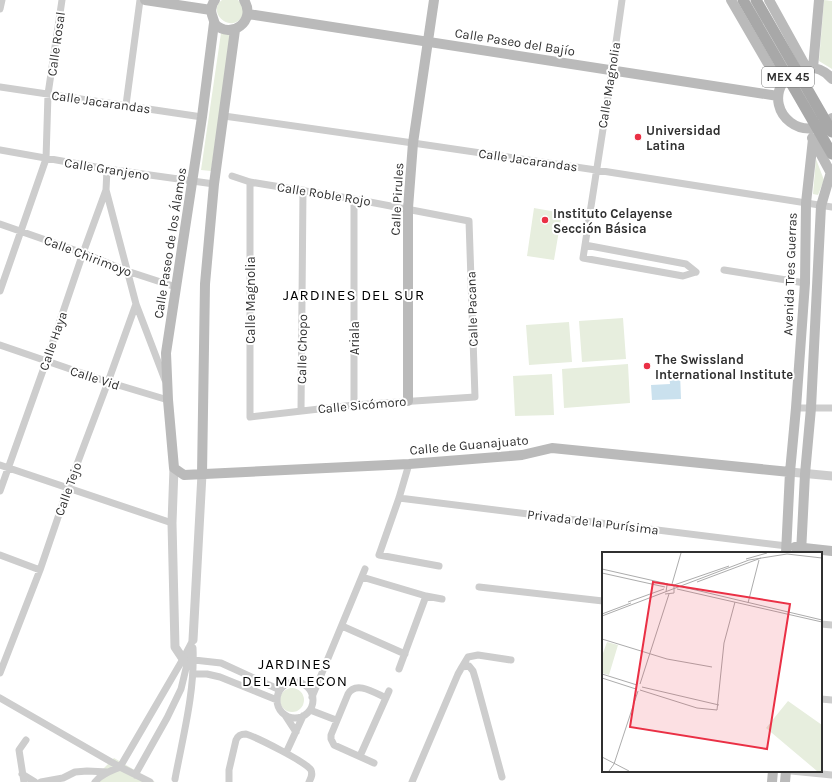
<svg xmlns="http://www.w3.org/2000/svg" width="832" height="782" viewBox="0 0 832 782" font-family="Karla,sans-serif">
	<rect width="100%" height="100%" fill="#fff"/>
	<path fill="#e7eede" d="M222 0H238L242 5 244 13C242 16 241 19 238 21 225 30 208 10 222 0Z
		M824 0 832 1V69L819 61Z
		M221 33 231 34 211 171 201 170Z
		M816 159 824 180 818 195 813 194Z
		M534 208 562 213 554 260 527 256Z
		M623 318 626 359 582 362 579 321Z
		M569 322 572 362 529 365 526 325Z
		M628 364 630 403 564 408 562 369Z
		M552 374 554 415 515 416 513 376Z
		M280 700a12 12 0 1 1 24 0a12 12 0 1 1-24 0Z
		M114 758 155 782H94L100 772Z"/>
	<path fill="#cae1ee" d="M669 373H680L681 399 652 400 651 385 670 384Z"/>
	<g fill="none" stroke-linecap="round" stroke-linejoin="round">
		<path stroke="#cdcdcd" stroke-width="7" d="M622 0 612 71 583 258 683 276 696 272
			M0 9 2 0
			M0 87 202 117
			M126 105 140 0
			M224 116 413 143 596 170 832 207
			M0 150 107 169 214 184
			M107 169 106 190 136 304 165 380
			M232 176 250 182 354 199 469 221 475 397 354 405 250 417V182
			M0 224 83 253 127 271 176 287
			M585 245 686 264 696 272
			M724 270 805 283
			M0 291 46 159 48 94 62 0
			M0 345 108 382 168 400
			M354 405V199
			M796 408H832
			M301 411 303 190
			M409 464 399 498 379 555 439 566
			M0 465 172 523
			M0 491 46 362 83 253 106 190
			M399 498 787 546
			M0 555 40 570
			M362 577 426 596 442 599
			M479 587 603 601
			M821 624 832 625
			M342 626 405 654
			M194 660 221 663 280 690
			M462 667 468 657 478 655 511 660
			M399 669 426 596
			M0 673 40 570 68 488 108 382 136 304
			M193 674H207L220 677 277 700
			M277 700a18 18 0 1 1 36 0a18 18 0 1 1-36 0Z
			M312 697 365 569
			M0 698 120 767 150 782
			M821 699 832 700
			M310 710 336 720
			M285 715 296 732
			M286 753 303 716
			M360 756 389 691
			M374 763 334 745 331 739V735L348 694C356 680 375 693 386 698
			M791 771 832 775
			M22 774 35 782
			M135 775 167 718 181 689 190 652
			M175 779C183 736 195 692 193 648
			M24 782 19 750 26 740
			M41 782 63 778 75 772 87 771 108 772
			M95 782C101 774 111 771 120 767L183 659 193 640
			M229 782V770L236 740C238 735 241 734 246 734 258 738 306 762 311 770 313 775 311 778 309 782
			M412 782 458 674 462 667 469 666 473 671 476 681 502 777"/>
		<path stroke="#cdcdcd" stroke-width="9" d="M174 468 172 523 175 647 183 659
			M790 472 832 476
			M193 640 202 474"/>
		<path stroke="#bababa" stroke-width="10" d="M145 0 211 10
			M215 0C211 5 210 9 212 15 213 18 214 21 215 24 231 40 257 21 244 0
			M731 0 781 86
			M769 0 806 67
			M248 14 778 96
			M214 23 202 117 166 353 168 400 174 468 184 475 409 464 522 455 552 448 790 472
			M813 68 819 0
			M832 79C826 71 815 66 805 68 796 69 788 74 783 82 764 113 805 146 832 118
			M812 138 832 175
			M408 401V208L413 143 434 0
			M202 474 205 284 214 184 235 30
			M795 547 832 551
			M786 553 790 472 796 408 805 283 806 203 813 139
			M801 553 805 474 811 408 821 206 831 172
			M772 782 773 771
			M785 782 786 771"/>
		<path stroke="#a8a8a8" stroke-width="11" d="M743 0 832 154
			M756 0 832 132"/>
	</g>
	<g fill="#ea3045" stroke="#fff" stroke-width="1.5">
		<circle cx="638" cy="137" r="4"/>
		<circle cx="545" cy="220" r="4"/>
		<circle cx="647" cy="366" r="4"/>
	</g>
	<g text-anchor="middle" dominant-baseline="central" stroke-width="4" stroke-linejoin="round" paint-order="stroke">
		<rect fill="#fff" stroke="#6e6e6e" stroke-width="1" x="762" y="67" width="52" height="20" rx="3"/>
		<g font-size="12" font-weight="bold" fill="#303030">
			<text x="788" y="77">MEX 45</text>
		</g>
		<g font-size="13" fill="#303030" stroke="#fff">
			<text transform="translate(515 42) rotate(9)">Calle Paseo del Bajío</text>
			<text transform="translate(56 44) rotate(-82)">Calle Rosal</text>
			<text transform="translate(609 85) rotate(-81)">Calle Magnolia</text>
			<text transform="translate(101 102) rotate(8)">Calle Jacarandas</text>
			<text transform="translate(528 160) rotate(8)">Calle Jacarandas</text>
			<text transform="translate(107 169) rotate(9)">Calle Granjeno</text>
			<text transform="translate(324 194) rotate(9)">Calle Roble Rojo</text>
			<text transform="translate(397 199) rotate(-87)">Calle Pirules</text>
			<text transform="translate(170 243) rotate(-81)">Calle Paseo de los Álamos</text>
			<text transform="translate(88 256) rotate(21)">Calle Chirimoyo</text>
			<text transform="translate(790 274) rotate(-88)">Avenida Tres Guerras</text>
			<text transform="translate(250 300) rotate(-90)">Calle Magnolia</text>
			<text transform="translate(472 309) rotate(-92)">Calle Pacana</text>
			<text transform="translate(354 338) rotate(-90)">Ariala</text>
			<text transform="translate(53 341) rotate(-71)">Calle Haya</text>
			<text transform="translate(302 349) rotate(-89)">Calle Chopo</text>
			<text transform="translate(95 378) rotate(18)">Calle Vid</text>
			<text transform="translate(362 405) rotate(-5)">Calle Sicómoro</text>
			<text transform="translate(469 445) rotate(-5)">Calle de Guanajuato</text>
			<text transform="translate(68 489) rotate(-70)">Calle Tejo</text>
			<text transform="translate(593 522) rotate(7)">Privada de la Purísima</text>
		</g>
		<g font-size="13" font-weight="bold" fill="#303030" stroke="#fff" text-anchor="start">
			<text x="646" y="130">Universidad<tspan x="646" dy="15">Latina</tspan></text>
			<text x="553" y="213">Instituto Celayense<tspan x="553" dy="15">Sección Básica</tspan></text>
			<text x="655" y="359">The Swissland<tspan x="655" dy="15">International Institute</tspan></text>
		</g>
		<g font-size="15" letter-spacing="1" fill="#000" stroke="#fff">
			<text x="354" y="295">JARDINES DEL SUR</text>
			<text x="295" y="664">JARDINES<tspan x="295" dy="17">DEL MALECON</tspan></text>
		</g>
	</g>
	<g transform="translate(602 552)">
		<rect width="220" height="220" fill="#fff"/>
		<path d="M5 90 16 93 7 123 0 121V104ZM186 149 220 173V219H215L164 176Z" fill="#e7eede"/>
		<path fill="none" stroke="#acacac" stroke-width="1" d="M185 2 220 6M144 7 165 1M0 17 66 32M0 21 63 35M95 30 159 6M70 32 79 1M72 33 127 14M81 35 220 68M75 37 220 70M63 42 72 41V33H65L64 40M26 50 62 37M146 51 157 8M0 62 29 51M0 64 147 8 185 2M0 87 65 107 110 115M0 122 35 133M0 126 34 137M38 132 67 42M40 135 117 153M38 138 95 156 115 158 122 91 133 50M0 205 27 219M7 219 12 212 36 139"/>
		<path fill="#ea3045" fill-opacity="0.15" stroke="#ea3045" stroke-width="2" d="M51 30 188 52 165 197 28 175Z"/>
		<rect width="220" height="220" fill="none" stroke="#303030" stroke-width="2"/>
	</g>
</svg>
